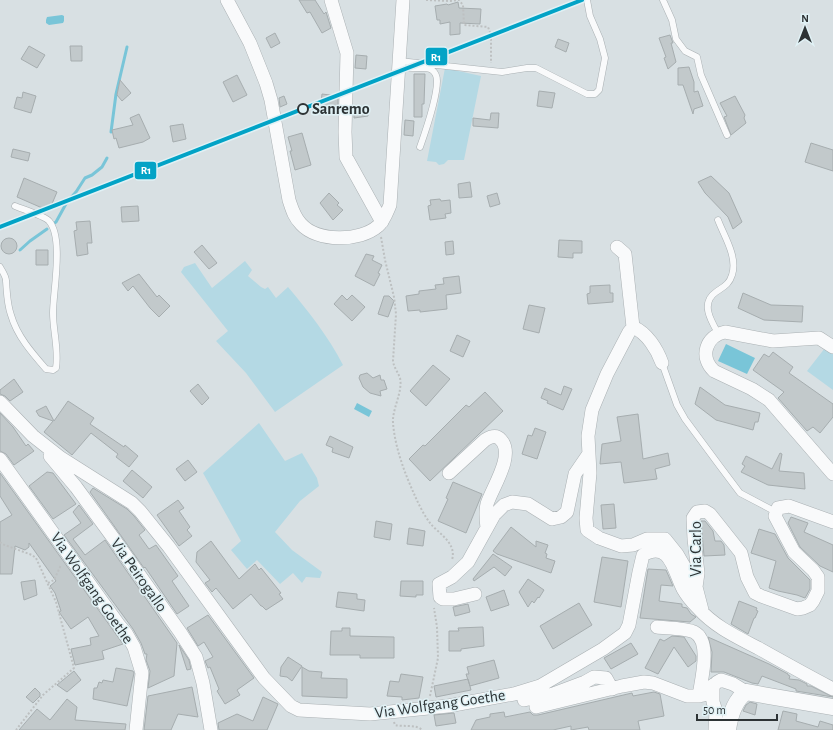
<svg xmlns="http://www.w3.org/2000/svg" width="833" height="730" viewBox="0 0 833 730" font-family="'Alegreya Sans',sans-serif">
	<rect width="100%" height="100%" fill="#d8e0e3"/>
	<path fill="#b4d9e4" d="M445 68 481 76 464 160H448L444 164 439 165 436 162 427 161Z
		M245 261 252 270 248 276 261 287 265 289 268 287 276 298 288 287C309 312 328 336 343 365L275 412 246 373 216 341 228 331 181 272 184 267 195 263 212 288Z
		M825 348 833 354V390L807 371Z
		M259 423 285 461 302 453 317 478 319 486 300 501 275 532 292 550 322 572 320 578 306 577 302 583 293 573 280 584 257 560 247 569 231 550 241 541 203 473Z"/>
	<path fill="#79c5d8" d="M62 15 64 16V21L63 23 49 25 46 23V20L47 17Z
		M726 344 755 358 747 374 718 361Z
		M357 403 372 411 369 417 354 409Z"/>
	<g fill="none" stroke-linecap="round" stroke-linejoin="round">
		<path stroke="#79c5d8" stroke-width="3" d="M111 132 116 94 127 47
			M53 224 56 222 67 202 76 192 85 178 92 175 102 167 107 158
			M20 250 30 241 47 229"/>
	</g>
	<path fill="#c2c9cb" stroke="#a6adaf" d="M299 0H315L324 14 326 12 331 28 322 33 310 12 307 13Z
		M458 2 459 8 481 9 480 24 460 23V34L450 35V22L440 24V20H437L435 6 447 4 448 5Z
		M275 33 280 43 271 48 266 38Z
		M670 35 673 43H671L676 62 668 69 664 58 666 57 659 38Z
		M558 39 569 43 566 52 555 47Z
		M29 46 45 55 37 68 21 59Z
		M70 46H82V61H71Z
		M356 55 367 56 366 69 355 68Z
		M689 67 694 82V92L698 91 703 106 694 109 693 114 683 85H678V68Z
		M414 74H425L424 104H422V117H414Z
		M237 75 247 95 233 102 223 82Z
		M120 80 131 93 122 101 117 95Z
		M539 91 555 93 552 108 537 106Z
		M23 92 36 96 31 113 14 108 17 97 22 98Z
		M322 94 338 96V109L331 108V113L313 111V102L321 103Z
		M284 96 287 104 280 107 279 98Z
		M735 96 745 115 744 118 746 123 731 135 724 117 727 116 720 103Z
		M367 106 368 116 354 118V108Z
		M491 113H499L498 128 473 126V118L490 120Z
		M139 114 150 138 143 142 119 148 116 138 114 139 112 130 133 125 130 118Z
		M405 120 414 121 413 136 404 135Z
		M183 124 186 139 173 142 170 126Z
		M302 133 311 165 295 170 290 151H292L288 137Z
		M811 143 833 150V171L805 162Z
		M13 149 30 153 28 161 11 157Z
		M711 176 729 193 742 222 733 229 728 217 705 193 698 182Z
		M24 178 57 192 49 211 17 197Z
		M470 182 472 197 459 198 458 184Z
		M329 193 339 203 337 205 343 210 333 220 320 203Z
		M497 193 500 204 490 207 487 196Z
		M440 199 441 201 450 200 451 213 445 214 446 218 430 220 428 206 431 205 430 200Z
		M138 206 139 221 122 222 121 207Z
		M90 221 92 243H87L88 254 77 256 74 231 77 230 76 222Z
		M1 246a8 8 0 1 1 16 0a8 8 0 1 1-16 0Z
		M559 240 582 241V253H573V258L558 257Z
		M453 241 454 254 446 255 445 242Z
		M202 245 217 263 209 269 194 252Z
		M36 250H48V265H36Z
		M366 254 374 256 372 260 382 265 378 273 380 274 374 286 355 276Z
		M139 274 157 297 159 295 170 306 159 317 150 308 133 286 128 291 122 283Z
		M459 276 461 293 446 295 447 309 420 312V310L408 311 406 296 419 294V291L436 289 435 285 444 284 443 278Z
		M610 285V293H613V302L588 304 587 294 590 293V286Z
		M743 293 771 305 803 306 802 322 764 320 738 308Z
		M342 295 347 300 352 295 365 307 352 321 334 304Z
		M384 296H389L394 301 388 317 378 314Z
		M529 305 545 308 539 333 523 329Z
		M457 335 470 341 463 357 450 351Z
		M773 352 793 367 789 373 833 404V417L820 433 813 427 807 431 778 398 784 392 753 370 764 354 769 357Z
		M433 365 450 379 426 406 410 391Z
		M367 373 373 378 380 375 381 380H384L387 389 380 391 381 396 370 393 363 387 359 378 360 375Z
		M14 379 23 392 10 401 5 396 0 394V390Z
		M198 384 209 398 202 405 190 391Z
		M564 386 572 389 563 410 547 403 548 401 541 398 545 388 561 395Z
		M700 387 725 405 760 413 758 422H755L753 430 716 420 695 404Z
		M485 392 503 411 430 481 409 459 423 445 425 446 466 405 469 407Z
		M68 401 94 418 90 424 124 447 125 445 138 456 129 467 116 457 118 454 91 433 72 455 44 432 53 421 39 416 36 411 46 406 54 421Z
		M0 413 13 427 26 446 28 444 34 451 14 465 6 454 0 451Z
		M638 414 643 459 668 453 670 465 655 469 657 479 624 483 621 462 600 464 602 444 621 441 617 417Z
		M535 428 546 432 537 459 522 454 528 435 532 436Z
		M330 436 353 447 349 458 332 452 333 448 326 445Z
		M780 453 782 454 779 471 804 473 805 489 768 485 741 472 745 466 742 464 746 456 772 469Z
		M188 460 197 472 185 481 176 469Z
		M132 470 152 487 143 498 123 481Z
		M47 472 53 473 76 504 53 519 29 486Z
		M0 473 123 644 102 651 104 659 75 665 71 649 91 645 90 638 99 636 88 617 71 629 59 612 61 611 55 593 50 586 56 581 29 543V547L25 550 15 546 12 574H0V522L12 515 0 496Z
		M453 482 482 494 466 533 438 521 448 499 446 498Z
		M93 488 127 509 134 516 145 530 139 535 149 549 156 545 178 576 172 581 189 606 177 614 145 567 144 568 90 492Z
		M178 500 184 508 179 511 190 527 187 530 192 536 179 546 157 515Z
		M614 504 616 528 603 529 601 505Z
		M79 505 93 524 73 539 85 555 105 540 177 643 174 676 148 688 150 671 146 660 147 654H145L141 643 133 629 64 535 81 523 73 512Z
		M791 517 808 523 804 532 833 545V572L820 566 800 547 788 523Z
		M376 521 392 524 390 540 374 537Z
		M701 521H705L713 531 715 541H721L724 545 725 555 704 556Z
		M511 527 536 547V541L548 545 545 553 547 554 546 558 555 561 551 573 497 554 493 551Z
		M409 528 425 531 423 546 407 544Z
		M759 529 775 534 788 558 810 580V589L805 598 797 595 778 591 769 588 776 561 751 553Z
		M211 541 239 579 255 564 259 570 261 568 281 593 279 594 283 599 266 610 262 606H261L251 594 233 609 216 588 212 592 205 583 210 580 196 562 197 552Z
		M493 554 512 567 505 576 494 567 474 581 473 579Z
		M602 557 628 561 621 607 594 602Z
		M648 569 666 570 673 586 661 585 659 601 682 604V607L687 608 691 614 696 617 690 622 640 618Z
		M528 579 544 590 539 598 538 597 534 603 532 601 528 607 519 592Z
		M35 580 37 595 24 600 21 582Z
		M401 581H423V595H416V597L400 596Z
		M504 590 509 605 491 611 486 597Z
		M338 592 357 594V599L365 600 364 611 336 607Z
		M739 601 757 608 756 610 758 611 755 618H754L748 634 731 624Z
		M579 603 592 625 553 649 540 626Z
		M468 604 470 612 455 616 453 607Z
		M208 615 254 678 237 690 240 695 225 704 217 691 219 689 210 667 208 668 205 661 213 657 204 642 198 646 187 628Z
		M483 627 484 646 461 649V651H449V631H459L458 628Z
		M342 628H350V636L394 637V658H360V655H330L331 631H342Z
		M672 636 684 637 696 656V661L688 667 674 647 658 674 645 668 660 639 664 641Z
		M708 637 769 664 788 674V675L790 676 789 679 799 680 807 684V686H811L833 697 796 691V689L762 676 758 684 752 683 724 672H711L712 652Z
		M631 643 638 654 611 669 604 658Z
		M179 645 189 660 191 669 187 670Z
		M288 657 302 666 292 681 287 677 280 676 281 667Z
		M494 660 499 678 470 686 466 674H469L467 667Z
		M302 667 309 671 322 672 321 678 347 679V698L302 696Z
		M116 668 133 671 134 673 127 706 93 699 94 688H97L99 682 102 683 103 680 113 682Z
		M74 671 81 680 67 692 57 685Z
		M401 674 423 677 419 698 402 700V697L387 696 390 681 399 682Z
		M468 679 471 690 436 697 434 686Z
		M192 687 198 717 178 714 171 730H144L148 696Z
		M35 688 40 693V696L33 703 26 697Z
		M654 692 660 694 664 716 638 721 640 730H589L588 727 571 730V726L553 730H471L476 720 490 717V714L504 712 505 717 530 712 533 715H538L632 693 633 696Z
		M263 697 278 704 267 730H219L218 723 237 714 253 721Z
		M67 699 77 707 75 720 126 724 125 730H19L37 709 50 720Z
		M750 702 757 704 755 715 743 711 746 705Z
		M783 711 797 714 796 721 818 727 820 721 833 725V730H778Z
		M454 713 456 723 436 726 434 715Z"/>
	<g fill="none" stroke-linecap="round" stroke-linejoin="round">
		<g stroke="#aab0b3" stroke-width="7">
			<path id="service" d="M663 0 672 20 676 39 685 51 697 57 701 75 727 135
				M399 61 502 72 527 68H536L587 94H595L599 90 605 58 600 39 590 16 587 0
				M399 69C407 69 426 66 432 70 436 73 437 77 437 81 437 98 426 130 420 147
				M718 220C724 236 738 257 732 275 729 285 723 287 716 292 700 303 711 321 718 333
				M0 267C2 271 6 276 6 281 7 293 7 304 11 315 17 336 32 353 46 369L53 370 56 368C59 350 53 331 53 313 53 292 64 238 49 221 45 216 22 209 15 206
				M662 363 677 405 685 419 719 465 740 493 776 512"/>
		</g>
		<g stroke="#aab0b3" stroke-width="14">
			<path id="minor" d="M227 0 250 43 266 83 271 100 289 200C292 209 294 217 301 224 317 242 360 242 378 226 384 221 387 212 390 205L403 0
				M331 0 347 53 345 132 346 157 382 222
				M617 247 625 254 633 327
				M833 347 819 338 773 341 725 332C706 336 699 357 714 371L752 389 769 400 833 474
				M662 363C657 349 647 333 633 327L629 332 607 374 592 410 588 436 590 473 586 518 587 530 599 538 621 546 633 545 647 539H665L677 554 696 587 702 610
				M0 402 33 436 61 458 132 503 140 511 169 547 264 678 291 706 299 710 370 714 448 706 514 694 540 686 603 649 625 633 629 625 639 572 643 555C670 539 674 572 683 589 687 596 693 603 698 608 715 627 737 637 758 648 783 662 808 676 833 689
				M50 456 76 487 114 539 180 632 196 657 203 683 211 730
				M0 459 119 625 126 633 134 647 142 673 136 730
				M449 473 485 440C490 437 496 434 501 440 515 455 492 488 487 504 485 512 486 520 487 528
				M696 587 698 573 694 539 693 518 697 512 705 511 710 514 741 553 747 577 755 593 761 596 797 609 803 608 810 605 813 601 818 591V577L813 570 794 552 775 516 778 508 789 506 833 522
				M475 594 454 599H443L440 597 439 584 452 577 468 562 494 515 504 505 512 502 528 504 552 519 561 517 567 512 575 474 588 455
				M657 627C667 628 686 628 694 632 712 641 701 680 699 696
				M713 685V702L716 711 715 730
				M524 700 553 694 585 682 594 677 606 678 612 689
				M536 707 622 686 644 682 653 683 687 696H699L709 694C712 687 714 683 721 680L733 684 746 692"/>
		</g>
		<g stroke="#aab0b3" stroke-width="17">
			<path id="tertiary" d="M728 730C730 715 734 701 746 692L833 707"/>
		</g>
		<path stroke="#bdc0c1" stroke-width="2" stroke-dasharray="2 2" stroke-linecap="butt" d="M426 0 450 1 459 0 463 5 464 25 488 27 491 35V63
			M381 237 385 260 394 297 396 314 393 361C394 368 398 372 400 378 403 392 392 409 393 423 395 448 405 474 415 496 419 505 424 515 430 523 439 534 457 543 452 560
			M0 542 2 544 32 555 36 558 56 602 74 668 43 695 16 730
			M48 583 54 580 61 565
			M430 696 438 658 437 627 434 608
			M394 722 395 725C403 727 416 724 422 730"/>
		<use href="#service" stroke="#f9fafb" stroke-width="6"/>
		<use href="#minor" stroke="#f9fafb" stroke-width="13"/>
		<use href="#tertiary" stroke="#f9fafb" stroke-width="16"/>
		<g stroke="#e0f1f5" stroke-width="7">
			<path id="rail-1" d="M0 227 582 0"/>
		</g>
		<use href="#rail-1" stroke="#02a3c6" stroke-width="4"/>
	</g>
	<circle fill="#e0f1f5" stroke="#2d3335" stroke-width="2" cx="303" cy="109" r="5"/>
	<g text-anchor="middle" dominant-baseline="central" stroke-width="3" stroke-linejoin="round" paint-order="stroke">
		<g font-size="16" font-weight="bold" fill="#2d3335" stroke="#e0f1f5" text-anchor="start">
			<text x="312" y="109">Sanremo</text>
		</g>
		<g font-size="16" fill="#2d3335" stroke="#e0f1f5">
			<text transform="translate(696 549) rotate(-90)">Via Carlo</text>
			<text transform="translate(139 575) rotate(55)">Via Peirogallo</text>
			<text transform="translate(92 588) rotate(55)">Via Wolfgang Goethe</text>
			<text transform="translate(440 704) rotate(-8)">Via Wolfgang Goethe</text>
		</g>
	</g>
	<g stroke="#e0f1f5" stroke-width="1.5">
		<rect x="425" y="47" width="23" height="19" rx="4" fill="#02a3c6"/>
		<rect x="134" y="161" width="23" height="19" rx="4" fill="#02a3c6"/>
	</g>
	<g font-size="11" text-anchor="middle" font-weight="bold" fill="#fff">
		<text x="436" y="61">R1</text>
		<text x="146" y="174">R1</text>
	</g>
	<g transform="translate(805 28)" stroke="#e0f1f5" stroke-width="3" paint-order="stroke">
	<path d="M0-3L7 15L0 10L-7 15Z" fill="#2d3335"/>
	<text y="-6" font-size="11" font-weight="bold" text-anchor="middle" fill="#2d3335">N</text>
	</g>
	<path d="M697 714v6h80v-6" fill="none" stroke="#2d3335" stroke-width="2"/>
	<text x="703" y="714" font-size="12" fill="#2d3335" stroke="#e0f1f5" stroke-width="3" paint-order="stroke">50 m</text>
</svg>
